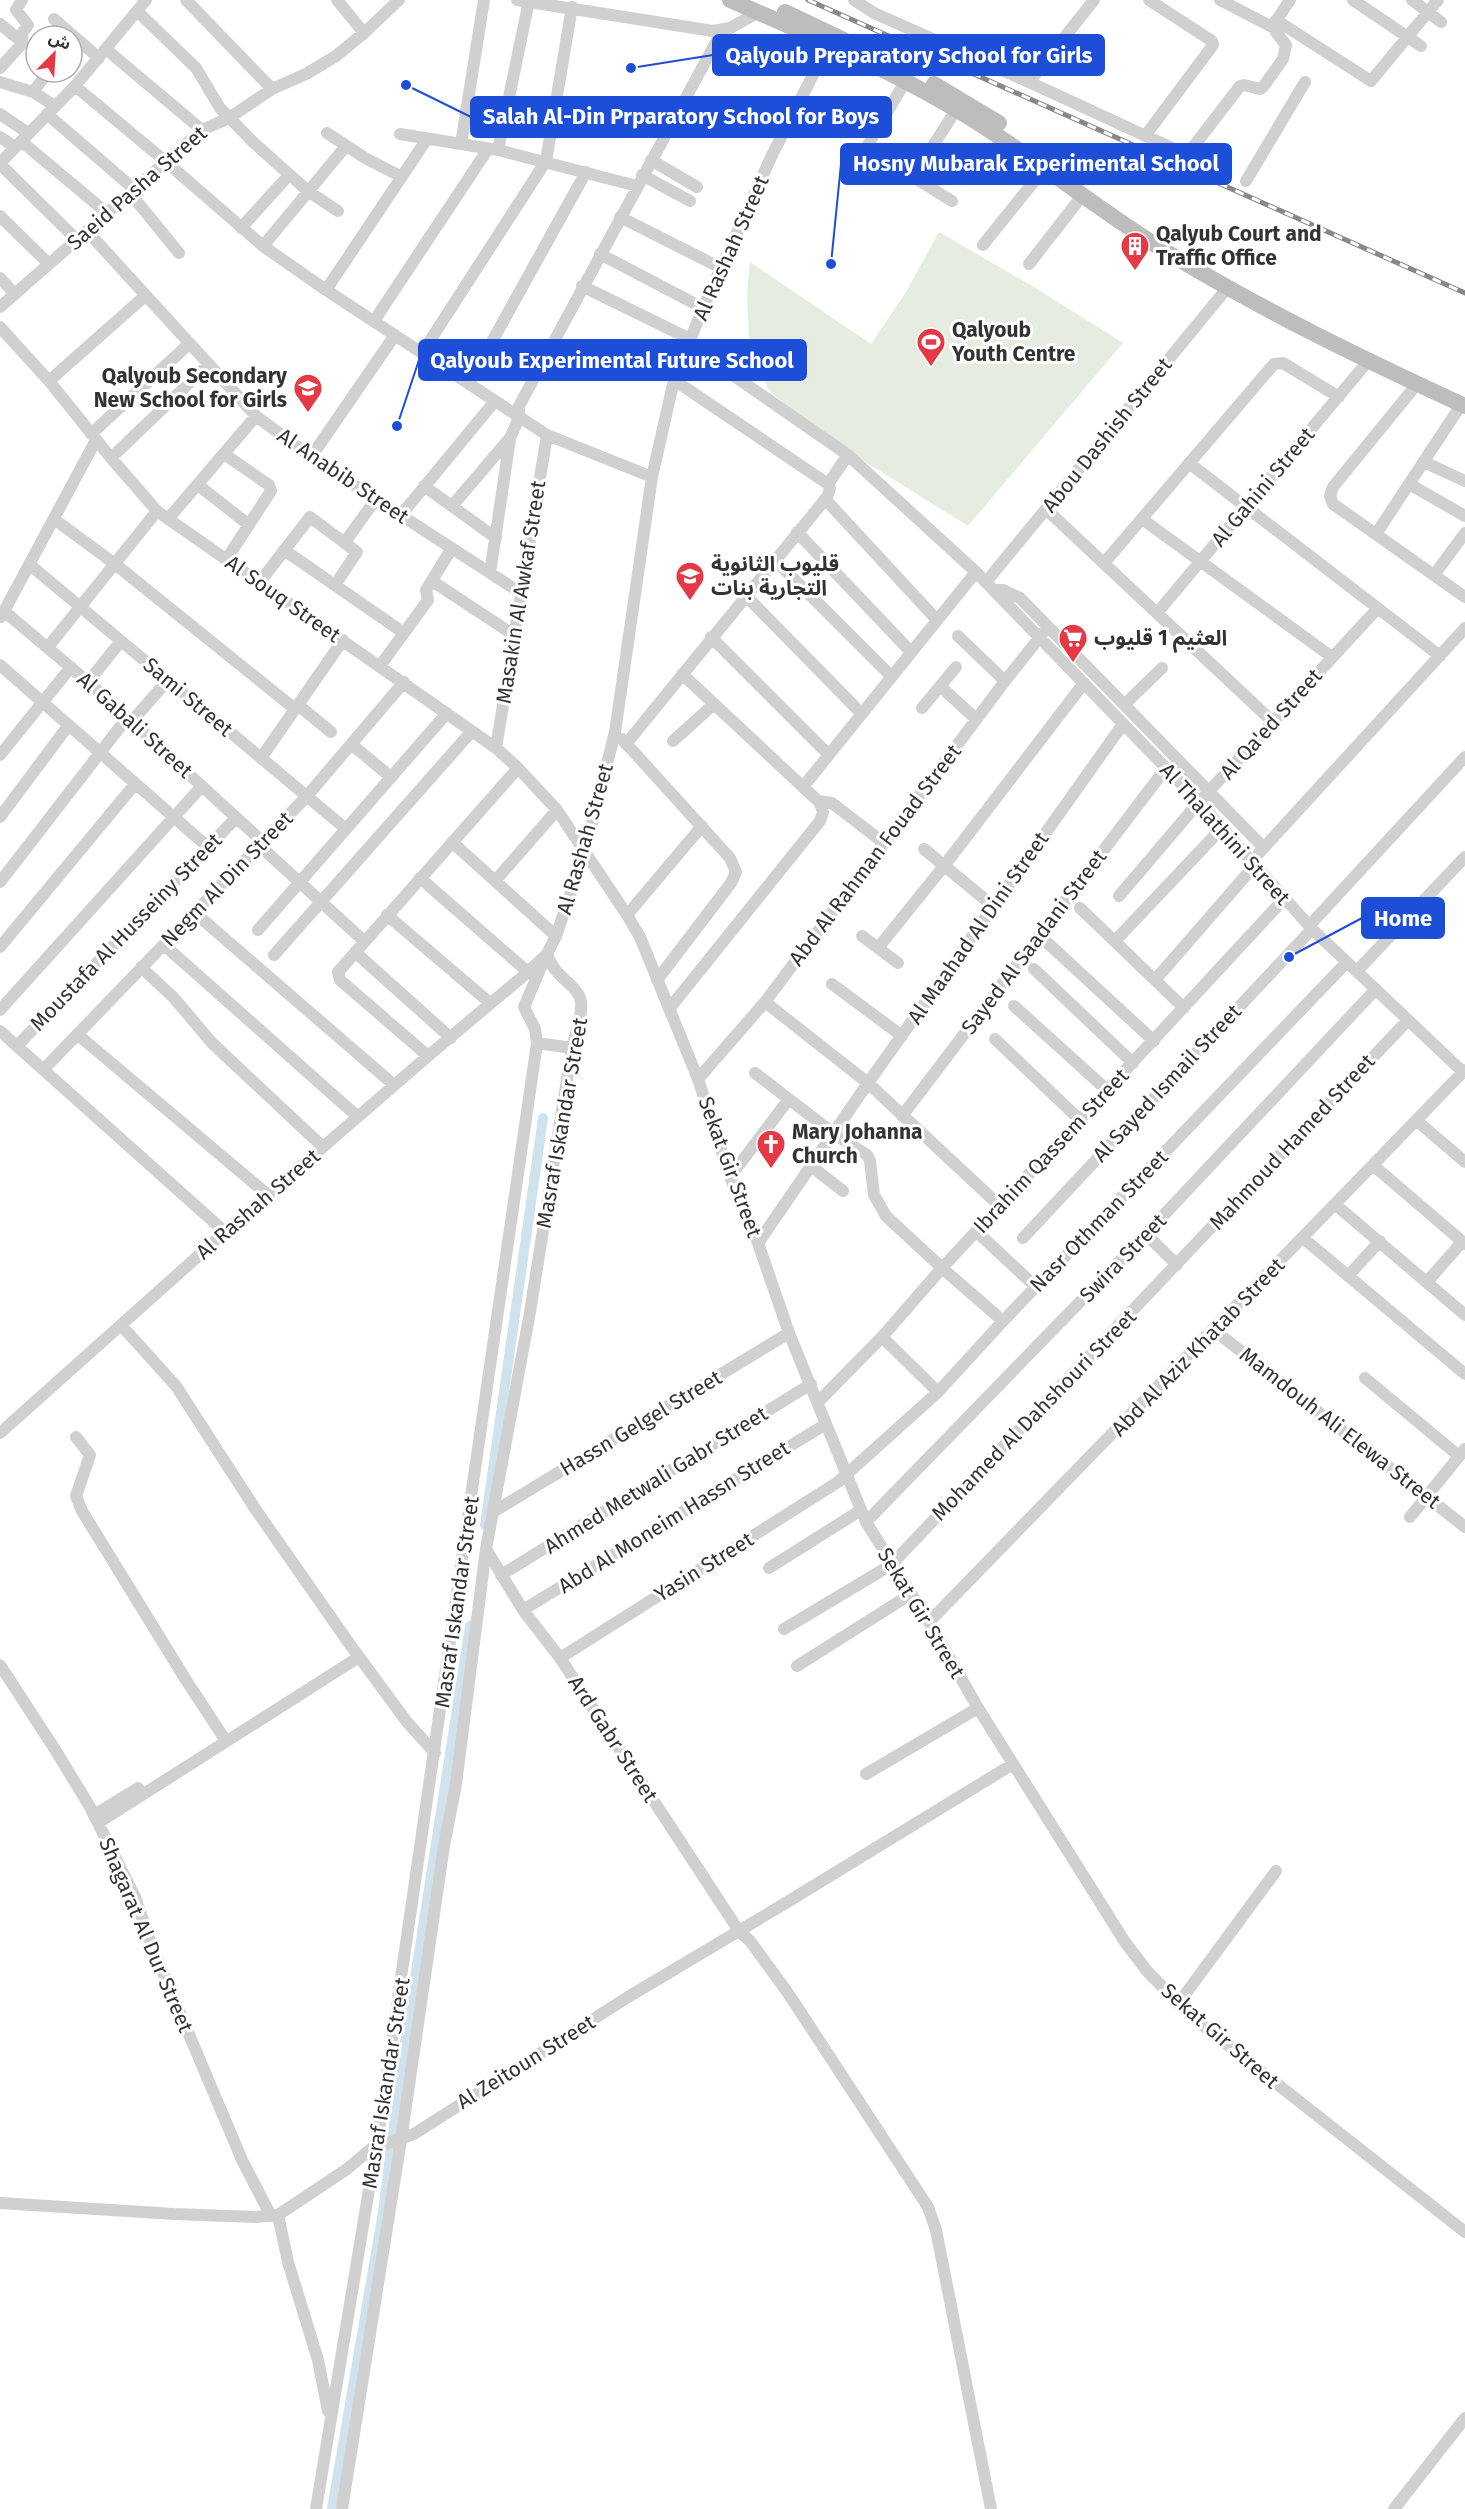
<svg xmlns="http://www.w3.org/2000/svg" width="1465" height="2509" viewBox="0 0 1465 2509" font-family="'Fira Sans','Noto Sans Arabic',sans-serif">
	<rect width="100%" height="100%" fill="#fff"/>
	<path fill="#e6ecdf" d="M939 232 1034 287 1123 343 968 526 808 426 768 389 749 341 747 294 750 262 871 344 906 292Z"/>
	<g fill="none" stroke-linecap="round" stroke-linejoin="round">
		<path stroke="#cfe2ee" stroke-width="10" d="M485 1525 543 1118
			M332 2509 383 2212 402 2061 470 1626"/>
		<path stroke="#d0d0d0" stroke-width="12" d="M186 0 272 89
			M337 0 364 33
			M517 0 713 31 730 28 759 12
			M854 0 874 13 1029 82 1187 155 1240 86 1244 85 1260 89 1263 87 1283 59 1286 45 1276 32 1274 24 1290 0
			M1220 0 1274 28
			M1353 0 1421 46
			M1412 0 1441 22
			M137 11 196 68 220 108 254 143 309 192 338 211
			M54 19 99 58
			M1276 20 1371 81 1438 0
			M0 24 22 42
			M107 50 202 130
			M0 68 20 46 23 32 28 25 16 10 22 0
			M0 82 33 92 55 106
			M1029 82 1094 0
			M75 86 165 161 263 246 326 290 547 435 652 477
			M33 92 48 72
			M0 114 28 133
			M47 114 134 189
			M327 133 365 158 402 177
			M400 134 498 150 637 186
			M1145 136 1213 45 1212 41 1149 0
			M0 137 15 147
			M21 141 107 213
			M461 144 484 0
			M866 148 952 201
			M498 150 529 1
			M651 160 697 187
			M0 163 75 86 146 0
			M0 164 77 240
			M853 170 905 82
			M642 175 690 201
			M913 177 956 110
			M1246 181 1305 82
			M130 193 179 253
			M0 216 49 264
			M620 217 721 268
			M241 228 289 175
			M87 231 256 416 311 457 521 593
			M983 245 1044 169
			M263 246 346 146
			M600 254 703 308
			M1029 264 1082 196
			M0 278 15 294
			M582 286 690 339
			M326 290 427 139
			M0 307 202 130 229 118 272 89 306 74 336 56 364 33 399 0
			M374 321 488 149
			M0 327 49 381 111 458 157 511 496 748 518 768 557 810 627 915 640 937 698 1079 730 1177 758 1243 789 1333 866 1522 929 1622 978 1708 1125 1942 1147 1971 1191 2016 1465 2232
			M688 344 848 455 976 572 1199 802 1312 929 1463 1072
			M422 353 546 161 572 7
			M674 380 828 484
			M49 381 145 296
			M469 383 586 172
			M1417 384 1333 487 1330 496 1333 504 1465 597
			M91 434 189 344
			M224 454 269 485 271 491 226 560
			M311 457 395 335
			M111 458 209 364
			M1424 462 1465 481
			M1189 463 1440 656
			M828 484 848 455
			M1409 484 1465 516
			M198 485 249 525
			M424 486 496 538
			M825 499 937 620
			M452 506 510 438 519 418V406L722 31
			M1046 509 1272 721
			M401 515 495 401
			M54 519 115 564 295 709
			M168 519 256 416
			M1142 519 1332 657
			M797 532 911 652
			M1376 534 1461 405
			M345 542 376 499
			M284 550 404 633
			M775 560 891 676
			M1104 563 1274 364 1283 363 1339 397
			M29 564 346 829
			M490 573 510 439
			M1434 575 1465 533
			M432 581 514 635
			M986 582 1228 287
			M259 583 310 517 357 552 335 585
			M994 590H1003L1020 598 1264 848
			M745 595 862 714
			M4 611 88 682 263 842
			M1157 613 1369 360
			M1 617 96 440
			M958 636 1005 681
			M711 637 829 755
			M48 647 157 511
			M0 665 208 847
			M380 666 428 600 426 590 452 548
			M682 674 818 801 832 803 884 843
			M88 682 121 641
			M940 686 976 719
			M1125 704 1162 668
			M298 705 331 732
			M922 708 956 667
			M132 721 168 680
			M622 739 730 858 736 872 731 883 657 980
			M673 741 714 704
			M351 744 391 777
			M626 744 827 497 830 489 828 484
			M496 748 547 435
			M0 755 71 667
			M261 758 343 640
			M803 787 976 572
			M0 817 68 726
			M452 842 556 936
			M260 846 364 941
			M924 849 993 906
			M1259 853 1465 628
			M420 878 528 972
			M495 881 557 810
			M0 882 127 718
			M1119 896 1199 802 1378 608
			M1080 908 1184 1008
			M195 913 394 1085
			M387 915 490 1003
			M627 915 702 826
			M1309 926 1465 757
			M258 930 447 713
			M862 936 898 963
			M1040 936 1154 1041
			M1115 941 1222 828
			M164 945 358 1117
			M0 947 135 784
			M878 948 944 866 1084 683
			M355 952 451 1038
			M274 955 472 731
			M141 967 174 998 212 1043 323 1147
			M1034 969 1133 1063
			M1357 971 1465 857
			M1155 980 1255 865
			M832 984 902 1036
			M765 1002 868 1083 1001 1207
			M1014 1006 1107 1090
			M669 1009 820 821 823 812 819 801
			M0 1010 202 786
			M0 1031 225 1232
			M77 1034 268 1195
			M995 1039 1080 1120
			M537 1043 572 1048
			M17 1046 236 818
			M428 1056 340 980 338 972 518 768
			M43 1070 307 796 404 682
			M755 1073 833 1133 867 1155 870 1161 874 1195 886 1216 942 1268 1003 1321
			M698 1079 765 1002 1005 681 1048 627
			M902 1116 1166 768
			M1417 1121 1465 1162
			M811 1166 843 1191
			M1374 1166 1465 1244
			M730 1177 789 1099
			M1336 1205 1465 1315
			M977 1232 1036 1287
			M1146 1234 1177 1265
			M1023 1238 1312 929
			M1303 1238 1465 1374
			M758 1243 868 1083 1123 724
			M1348 1276 1380 1241
			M1427 1282 1462 1242
			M121 1325 176 1386 256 1510 351 1646 407 1722 435 1753
			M1214 1330 1465 1527
			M882 1337 938 1392
			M1365 1378 1459 1456
			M818 1402 882 1337 942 1268 1284 899
			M0 1433 225 1232 428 1056 528 972 547 954 556 936 585 851 615 732 652 477 674 380 703 308 772 155 832 38
			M76 1437 90 1455 76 1496 82 1511 186 1680 226 1741
			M493 1512 789 1333
			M1410 1517 1465 1449
			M866 1522 1146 1234 1376 989
			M486 1549 523 1610 560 1658 739 1931 750 1941 788 1993 928 2207 936 2230 991 2509
			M769 1568 861 1510
			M501 1575 811 1384
			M523 1610 826 1424
			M929 1622 1465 1070
			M784 1629 891 1565 1408 1020
			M560 1658 838 1482 938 1392 1003 1321 1347 962
			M0 1665 56 1751 90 1807 135 1897 153 1949 242 2160 271 2216
			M797 1666 911 1594
			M866 1774 978 1708
			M94 1815 138 1788
			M98 1823 359 1657
			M1178 2004 1276 1871
			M0 2203 174 2214 256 2217 278 2215 347 2169 372 2148 414 2134 628 1997 784 1904 1013 1764
			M278 2215 288 2262 318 2360 328 2411
			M316 2509 379 2129 537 1043 535 1029 524 1007 544 960
			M342 2509 401 2140 444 1846 456 1784 486 1549 530 1312 572 1048C575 1034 583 1016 581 1002 579 985 554 978 547 954
			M1394 2509 1465 2418"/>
		<path stroke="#bdbdbd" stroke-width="16" d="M730 0C810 35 893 71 967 116 1037 159 1100 212 1170 254 1264 311 1365 360 1465 406
			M785 12 892 63
			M934 84 999 123"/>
		<g stroke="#888" stroke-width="5">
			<path id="rail" d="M808 0 1465 293"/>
		</g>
		<use href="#rail" stroke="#fff" stroke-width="3" stroke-dasharray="9" stroke-linecap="butt"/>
	</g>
	<defs>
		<g id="building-pin" transform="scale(1.5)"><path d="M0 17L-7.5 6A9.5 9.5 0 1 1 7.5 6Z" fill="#e63946" stroke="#fff"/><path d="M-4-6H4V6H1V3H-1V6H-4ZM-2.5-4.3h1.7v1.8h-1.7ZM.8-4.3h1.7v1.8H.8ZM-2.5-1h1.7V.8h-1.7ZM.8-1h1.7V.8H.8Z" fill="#fff"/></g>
		<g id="stadium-pin" transform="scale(1.5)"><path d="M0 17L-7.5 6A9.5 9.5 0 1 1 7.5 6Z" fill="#e63946" stroke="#fff"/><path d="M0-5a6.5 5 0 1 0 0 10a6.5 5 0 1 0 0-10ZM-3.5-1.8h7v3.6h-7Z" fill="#fff"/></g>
		<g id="school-pin" transform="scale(1.5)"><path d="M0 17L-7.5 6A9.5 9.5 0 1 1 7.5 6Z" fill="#e63946" stroke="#fff"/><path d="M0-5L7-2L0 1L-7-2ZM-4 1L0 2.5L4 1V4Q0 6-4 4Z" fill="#fff"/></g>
		<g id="supermarket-pin" transform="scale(1.5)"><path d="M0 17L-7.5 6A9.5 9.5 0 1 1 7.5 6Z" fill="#e63946" stroke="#fff"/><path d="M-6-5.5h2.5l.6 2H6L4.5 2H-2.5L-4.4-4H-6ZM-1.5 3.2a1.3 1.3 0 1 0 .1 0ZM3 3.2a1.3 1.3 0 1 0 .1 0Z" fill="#fff"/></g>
		<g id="church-pin" transform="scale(1.5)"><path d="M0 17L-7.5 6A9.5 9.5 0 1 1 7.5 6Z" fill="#e63946" stroke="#fff"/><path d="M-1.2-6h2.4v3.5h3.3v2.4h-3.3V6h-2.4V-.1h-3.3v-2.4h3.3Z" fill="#fff"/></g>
	</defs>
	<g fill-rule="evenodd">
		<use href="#building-pin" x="1135" y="246"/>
		<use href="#stadium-pin" x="931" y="342"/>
		<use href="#school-pin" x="308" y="388"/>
		<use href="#school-pin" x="690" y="576"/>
		<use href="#supermarket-pin" x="1073" y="638"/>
		<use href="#church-pin" x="771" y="1144"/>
	</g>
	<g text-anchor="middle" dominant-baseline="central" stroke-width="6" stroke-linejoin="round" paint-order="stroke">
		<g font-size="21" fill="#333" stroke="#fff">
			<text transform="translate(137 188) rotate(-41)">Saeid Pasha Street</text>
			<text transform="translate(731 248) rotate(-66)">Al Rashah Street</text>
			<text transform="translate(1107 435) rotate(-51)">Abou Dashish Street</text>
			<text transform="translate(343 476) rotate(34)">Al Anabib Street</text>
			<text transform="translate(1263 487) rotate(-50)">Al Gahini Street</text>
			<text transform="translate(521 592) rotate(-81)">Masakin Al Awkaf Street</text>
			<text transform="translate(283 599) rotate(35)">Al Souq Street</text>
			<text transform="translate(188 697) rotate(40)">Sami Street</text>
			<text transform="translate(1271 724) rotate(-48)">Al Qa'ed Street</text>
			<text transform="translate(135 725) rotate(42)">Al Gabali Street</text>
			<text transform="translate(1225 834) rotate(48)">Al Thalathini Street</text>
			<text transform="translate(585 839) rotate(-74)">Al Rashah Street</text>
			<text transform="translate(875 855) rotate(-53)">Abd Al Rahman Fouad Street</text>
			<text transform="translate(227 879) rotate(-46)">Negm Al Din Street</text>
			<text transform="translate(978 928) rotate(-55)">Al Maahad Al Dini Street</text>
			<text transform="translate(126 932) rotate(-46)">Moustafa Al Husseiny Street</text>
			<text transform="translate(1034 942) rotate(-53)">Sayed Al Saadani Street</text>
			<text transform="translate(1167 1083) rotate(-47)">Al Sayed Ismail Street</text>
			<text transform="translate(562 1123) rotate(-80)">Masraf Iskandar Street</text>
			<text transform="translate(1292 1142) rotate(-47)">Mahmoud Hamed Street</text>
			<text transform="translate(1051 1151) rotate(-47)">Ibrahim Qassem Street</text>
			<text transform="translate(730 1167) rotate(70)">Sekat Gir Street</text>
			<text transform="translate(258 1204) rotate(-41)">Al Rashah Street</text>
			<text transform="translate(1099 1221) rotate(-46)">Nasr Othman Street</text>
			<text transform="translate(1123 1258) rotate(-46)">Swira Street</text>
			<text transform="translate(1198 1347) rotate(-46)">Abd Al Aziz Khatab Street</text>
			<text transform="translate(1034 1415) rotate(-46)">Mohamed Al Dahshouri Street</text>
			<text transform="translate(641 1423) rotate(-31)">Hassn Gelgel Street</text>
			<text transform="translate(1340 1428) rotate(38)">Mamdouh Ali Elewa Street</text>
			<text transform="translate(656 1480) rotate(-32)">Ahmed Metwali Gabr Street</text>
			<text transform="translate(674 1517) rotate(-32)">Abd Al Moneim Hassn Street</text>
			<text transform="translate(704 1567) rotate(-32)">Yasin Street</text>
			<text transform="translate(457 1602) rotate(-82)">Masraf Iskandar Street</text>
			<text transform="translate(921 1613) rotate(59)">Sekat Gir Street</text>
			<text transform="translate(613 1739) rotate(57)">Ard Gabr Street</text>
			<text transform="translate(146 1935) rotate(67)">Shagarat Al Dur Street</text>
			<text transform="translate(1220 2036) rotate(41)">Sekat Gir Street</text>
			<text transform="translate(526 2062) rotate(-32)">Al Zeitoun Street</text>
			<text transform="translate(386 2083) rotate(-81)">Masraf Iskandar Street</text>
		</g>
		<g font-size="21" font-weight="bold" fill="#333" stroke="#fff" text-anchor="start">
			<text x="1156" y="234">Qalyub Court and<tspan x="1156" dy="24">Traffic Office</tspan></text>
			<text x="952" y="330">Qalyoub<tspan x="952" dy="24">Youth Centre</tspan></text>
			<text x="287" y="376" text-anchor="end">Qalyoub Secondary<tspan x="287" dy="24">New School for Girls</tspan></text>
			<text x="711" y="564">قليوب الثانوية<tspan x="711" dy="24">التجارية بنات</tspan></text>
			<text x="1094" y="638">العثيم 1 قليوب</text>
			<text x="792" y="1132">Mary Johanna<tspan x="792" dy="24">Church</tspan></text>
		</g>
	</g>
	<path fill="none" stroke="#1d4ed8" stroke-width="2" d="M631 68L713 55M406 85L471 117M831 264L841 164M397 426L419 360M1289 957L1362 918"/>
	<g fill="#1d4ed8" stroke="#fff" stroke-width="2">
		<circle cx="631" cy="68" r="6"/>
		<circle cx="406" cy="85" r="6"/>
		<circle cx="831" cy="264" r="6"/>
		<circle cx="397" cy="426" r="6"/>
		<circle cx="1289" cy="957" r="6"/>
	</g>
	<g fill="#1d4ed8" stroke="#1d4ed8" stroke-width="2">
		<rect x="713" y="35" width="391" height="40" rx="6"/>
		<rect x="471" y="97" width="420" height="40" rx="6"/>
		<rect x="841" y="144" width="390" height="40" rx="6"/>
		<rect x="419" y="340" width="387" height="40" rx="6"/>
		<rect x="1362" y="898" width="82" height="40" rx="6"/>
	</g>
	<g font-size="22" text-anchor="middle" font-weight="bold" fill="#fff">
		<text x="909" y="63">Qalyoub Preparatory School for Girls</text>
		<text x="681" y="124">Salah Al-Din Prparatory School for Boys</text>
		<text x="1036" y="171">Hosny Mubarak Experimental School</text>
		<text x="612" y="368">Qalyoub Experimental Future School</text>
		<text x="1403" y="926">Home</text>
	</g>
	<g transform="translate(54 54) rotate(24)"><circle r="28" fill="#ffffff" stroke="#adadad" stroke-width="1.5"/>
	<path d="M0-4.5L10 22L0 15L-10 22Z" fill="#e63946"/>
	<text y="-9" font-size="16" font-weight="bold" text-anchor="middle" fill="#333333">ش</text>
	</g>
</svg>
